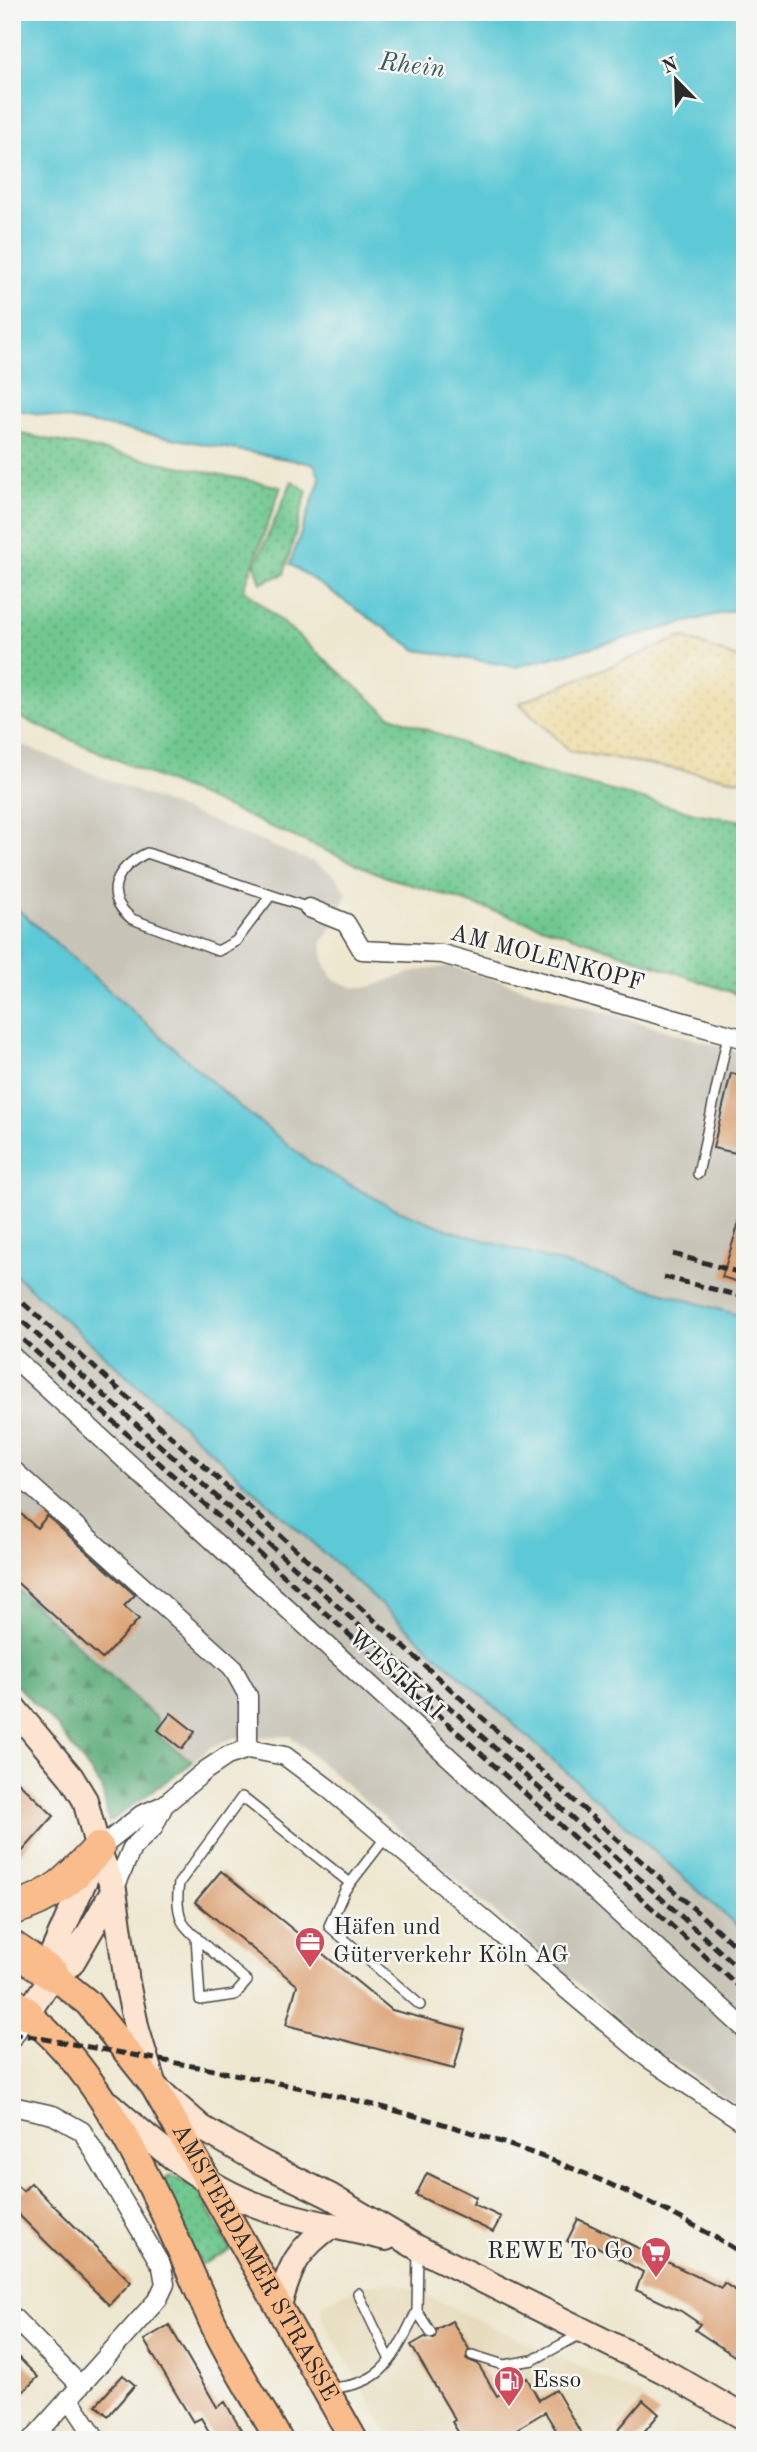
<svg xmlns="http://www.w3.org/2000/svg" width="757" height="2452" viewBox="0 0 757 2452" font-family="'Old Standard TT',serif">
	<defs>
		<pattern id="grass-dots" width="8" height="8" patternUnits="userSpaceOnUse" patternTransform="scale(1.75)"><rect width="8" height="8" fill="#70c88f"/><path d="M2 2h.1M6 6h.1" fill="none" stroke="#5ca375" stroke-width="1.8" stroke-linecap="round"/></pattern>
		<pattern id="forest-firs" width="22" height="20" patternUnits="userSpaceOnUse" patternTransform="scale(1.75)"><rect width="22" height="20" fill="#5cac7a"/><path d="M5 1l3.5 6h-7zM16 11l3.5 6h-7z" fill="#4c8c64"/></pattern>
		<pattern id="sand-dots" width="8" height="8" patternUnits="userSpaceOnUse" patternTransform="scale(1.75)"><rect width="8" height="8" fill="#eeda9e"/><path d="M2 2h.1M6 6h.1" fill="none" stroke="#cb8" stroke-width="1.8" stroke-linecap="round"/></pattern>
	</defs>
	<rect width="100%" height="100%" fill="#f6f6f2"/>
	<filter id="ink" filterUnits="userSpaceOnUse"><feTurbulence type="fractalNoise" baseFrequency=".0143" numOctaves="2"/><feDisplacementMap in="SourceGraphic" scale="14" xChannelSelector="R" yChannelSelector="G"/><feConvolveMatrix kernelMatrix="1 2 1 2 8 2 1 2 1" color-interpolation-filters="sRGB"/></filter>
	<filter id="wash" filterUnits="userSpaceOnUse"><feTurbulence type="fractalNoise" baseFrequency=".00686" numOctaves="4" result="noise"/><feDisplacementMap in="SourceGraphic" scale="28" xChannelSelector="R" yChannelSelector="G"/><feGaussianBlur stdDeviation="1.57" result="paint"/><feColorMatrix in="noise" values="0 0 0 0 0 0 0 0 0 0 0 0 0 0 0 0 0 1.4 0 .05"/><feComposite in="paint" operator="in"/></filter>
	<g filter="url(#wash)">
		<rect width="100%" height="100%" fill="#eee7cf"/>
		<path fill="#e6daba" d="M397 2282 644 2397 614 2430 625 2440H392L322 2318 321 2305 363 2285Z"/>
		<path fill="#c8c4b8" d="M12 741 315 863 336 876 347 893 335 923 322 942 324 961 332 978 352 987H370L416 971 450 966 745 1054V1317L449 1230 391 1207 312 1164 238 1105 12 904Z
			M12 1272 745 1933V2110L656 2051 290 1736 236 1737 211 1747 193 1762 157 1734V1719L12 1584Z"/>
		<path fill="url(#grass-dots)" stroke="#4e7a5d" stroke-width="2" d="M12 432 281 487 244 589 389 715 522 767 699 814 745 821V997L563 933 384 876 12 714Z
			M292 481 307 491 284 574 261 583 255 565Z
			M171 2175 198 2190 231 2250 201 2265 158 2182Z"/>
		<path fill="url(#forest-firs)" stroke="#446c52" stroke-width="2" d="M12 1584 157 1719V1735L193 1762 109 1822 102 1788 56 1725 12 1681Z"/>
		<path fill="url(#sand-dots)" stroke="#8c8264" stroke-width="2" d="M682 637 745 661V781L570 751 519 703Z"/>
		<path fill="#5dc9d6" stroke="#447a80" stroke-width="2" d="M12 12H745V607L516 667 417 650 290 564 320 479 314 464 12 409Z
			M12 904 238 1105 312 1164 391 1207 449 1230 745 1317V1933L12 1272Z"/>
		<g id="blocks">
			<path fill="#dca071" d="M731 1073 745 1076V1155L713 1148Z
				M741 1216H745V1284L722 1277Z
				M12 1506 37 1528 47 1516 135 1595 124 1606 139 1619 102 1659 12 1578Z
				M171 1713 195 1732 182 1749 158 1730Z
				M12 1776 54 1816 12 1863Z
				M221 1871 392 2010 465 2029 454 2069 286 2025 297 1985 195 1902Z
				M427 2173 476 2197 473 2204 501 2217 493 2232 416 2195Z
				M12 2181 23 2191 31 2183 131 2282 109 2305 12 2208Z
				M578 2219 721 2288 724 2283 745 2297V2363L695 2330 700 2324 681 2311 636 2290 643 2272 596 2246 593 2253 567 2241Z
				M452 2321 469 2349 466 2359 478 2364 497 2396 527 2378 539 2400 556 2390 585 2440H562L545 2412 498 2440H463L452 2422 455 2420 411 2345 425 2337 434 2339 437 2329Z
				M169 2325 217 2407 225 2402 247 2440H214L201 2418 193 2422 144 2340Z
				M12 2351 38 2377 12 2403Z
				M123 2375 135 2385 108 2416 96 2405Z
				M643 2400 659 2414 637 2440H629L618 2430Z"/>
		</g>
	</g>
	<g filter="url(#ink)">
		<use href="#blocks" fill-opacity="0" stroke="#484744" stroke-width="2"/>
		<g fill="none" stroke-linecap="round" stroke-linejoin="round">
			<g stroke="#484744" stroke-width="12">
				<path id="lane" d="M271 895 236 941 218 951 132 919C101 894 117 867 147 853L309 908
					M698 1174 728 1035
					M386 1837 345 1890 329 1926 420 2005
					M196 1936 200 2000 235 1995 247 1981C234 1969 187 1933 182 1921 177 1909 177 1896 179 1883L242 1797 350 1883
					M418 2250 417 2311 431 2333
					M358 2293 390 2360
					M472 2355 504 2365 533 2360 581 2334
					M328 2388C385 2386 393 2358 417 2311"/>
			</g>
			<g stroke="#484744" stroke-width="21">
				<path id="street" d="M309 908 346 923 362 950 442 954 745 1039
					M12 1356 745 2029
					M12 1469 232 1667 248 1696V1749
					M98 1849 141 1815 164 1805 206 1770 227 1756 248 1749 285 1756 329 1789 648 2058 745 2123
					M114 1890 132 1848 153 1828 164 1805
					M12 2039 27 2014
					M12 2106 53 2115 82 2131 162 2267 165 2284 158 2299 32 2440
					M12 2316 80 2385
					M69 2398 97 2440"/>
			</g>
			<g stroke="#484744" stroke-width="28">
				<path id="secondary" d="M12 1706 71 1777 85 1800 98 1849 114 1890 127 1983 137 2030 154 2086 202 2128 259 2161 330 2196 418 2248 664 2371 745 2418
					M53 1975V1952L94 1859
					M27 2014 53 1975 71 1964 114 1890
					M109 2104C151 2141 198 2182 251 2203 294 2220 341 2227 386 2238
					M279 2305C291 2265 297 2249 332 2225"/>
			</g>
			<g stroke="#484744" stroke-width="30">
				<g id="primary">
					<path id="s1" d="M53 1975 88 2003 154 2086 354 2440"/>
					<path d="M27 2014C116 2084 167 2222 213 2323 232 2363 257 2401 279 2440"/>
				</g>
			</g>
			<g stroke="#484744" stroke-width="35">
				<path id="highway" d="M12 1909C54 1897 69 1880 98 1849
					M12 1947 53 1975
					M12 2003 27 2014"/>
			</g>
			<use href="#lane" stroke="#fff" stroke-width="9"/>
			<use href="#street" stroke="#fff" stroke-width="18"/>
			<use href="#secondary" stroke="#fde4d1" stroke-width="24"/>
			<use href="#primary" stroke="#fabc8b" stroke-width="26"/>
			<use href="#highway" stroke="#fabc8b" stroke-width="32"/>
			<path stroke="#2b2b2b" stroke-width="5" stroke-dasharray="10 5" stroke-linecap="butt" d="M673 1254 745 1274
				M664 1277 745 1297
				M12 1293 745 1955
				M12 1312 745 1974
				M12 1330 745 1992
				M12 2033C271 2081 516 2114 745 2255"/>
		</g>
	</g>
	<defs>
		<g id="office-pin" transform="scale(1.575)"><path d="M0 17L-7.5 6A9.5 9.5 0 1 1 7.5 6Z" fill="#d1495b" stroke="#f6f6f2"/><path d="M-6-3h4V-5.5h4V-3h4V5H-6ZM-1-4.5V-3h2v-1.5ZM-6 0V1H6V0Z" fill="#fff"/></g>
		<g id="supermarket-pin" transform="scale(1.575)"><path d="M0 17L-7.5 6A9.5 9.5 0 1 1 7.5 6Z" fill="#d1495b" stroke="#f6f6f2"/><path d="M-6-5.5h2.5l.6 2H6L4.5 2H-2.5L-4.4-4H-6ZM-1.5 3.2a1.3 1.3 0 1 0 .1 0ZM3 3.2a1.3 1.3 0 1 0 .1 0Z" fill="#fff"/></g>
		<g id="fuel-pin" transform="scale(1.575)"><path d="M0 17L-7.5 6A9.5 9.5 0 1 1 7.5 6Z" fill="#d1495b" stroke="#f6f6f2"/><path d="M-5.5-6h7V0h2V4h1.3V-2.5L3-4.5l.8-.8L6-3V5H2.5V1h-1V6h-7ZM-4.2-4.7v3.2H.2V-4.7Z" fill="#fff"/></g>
	</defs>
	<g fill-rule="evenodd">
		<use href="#office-pin" x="310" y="1942"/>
		<use href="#supermarket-pin" x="656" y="2252"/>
		<use href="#fuel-pin" x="509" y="2381"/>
	</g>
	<g text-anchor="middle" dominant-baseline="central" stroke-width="5" stroke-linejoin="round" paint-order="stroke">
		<g font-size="24" fill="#2b2b2b" stroke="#f6f6f2">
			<text transform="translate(547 959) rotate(15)">AM MOLENKOPF</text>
			<text transform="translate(395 1675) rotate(43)">WESTKAI</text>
			<text stroke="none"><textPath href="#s1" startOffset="354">AMSTERDAMER STRASSE</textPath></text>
		</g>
		<g font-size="24" fill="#2b2b2b" stroke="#f6f6f2" text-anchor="start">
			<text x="333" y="1928">Häfen und<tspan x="333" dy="28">Güterverkehr Köln AG</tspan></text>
			<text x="633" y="2252" text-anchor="end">REWE To Go</text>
			<text x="532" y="2381">Esso</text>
		</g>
		<g font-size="26" font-style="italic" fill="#3a5a5e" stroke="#f6f6f2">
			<text transform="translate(412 66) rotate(7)">Rhein</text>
		</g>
	</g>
	<rect width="757" height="2452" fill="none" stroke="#f6f6f2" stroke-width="42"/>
	<g transform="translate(676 80) rotate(337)" stroke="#f6f6f2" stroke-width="5" paint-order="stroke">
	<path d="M0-5L12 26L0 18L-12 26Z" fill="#2b2b2b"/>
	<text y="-10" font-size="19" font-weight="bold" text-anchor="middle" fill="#2b2b2b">N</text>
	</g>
</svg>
